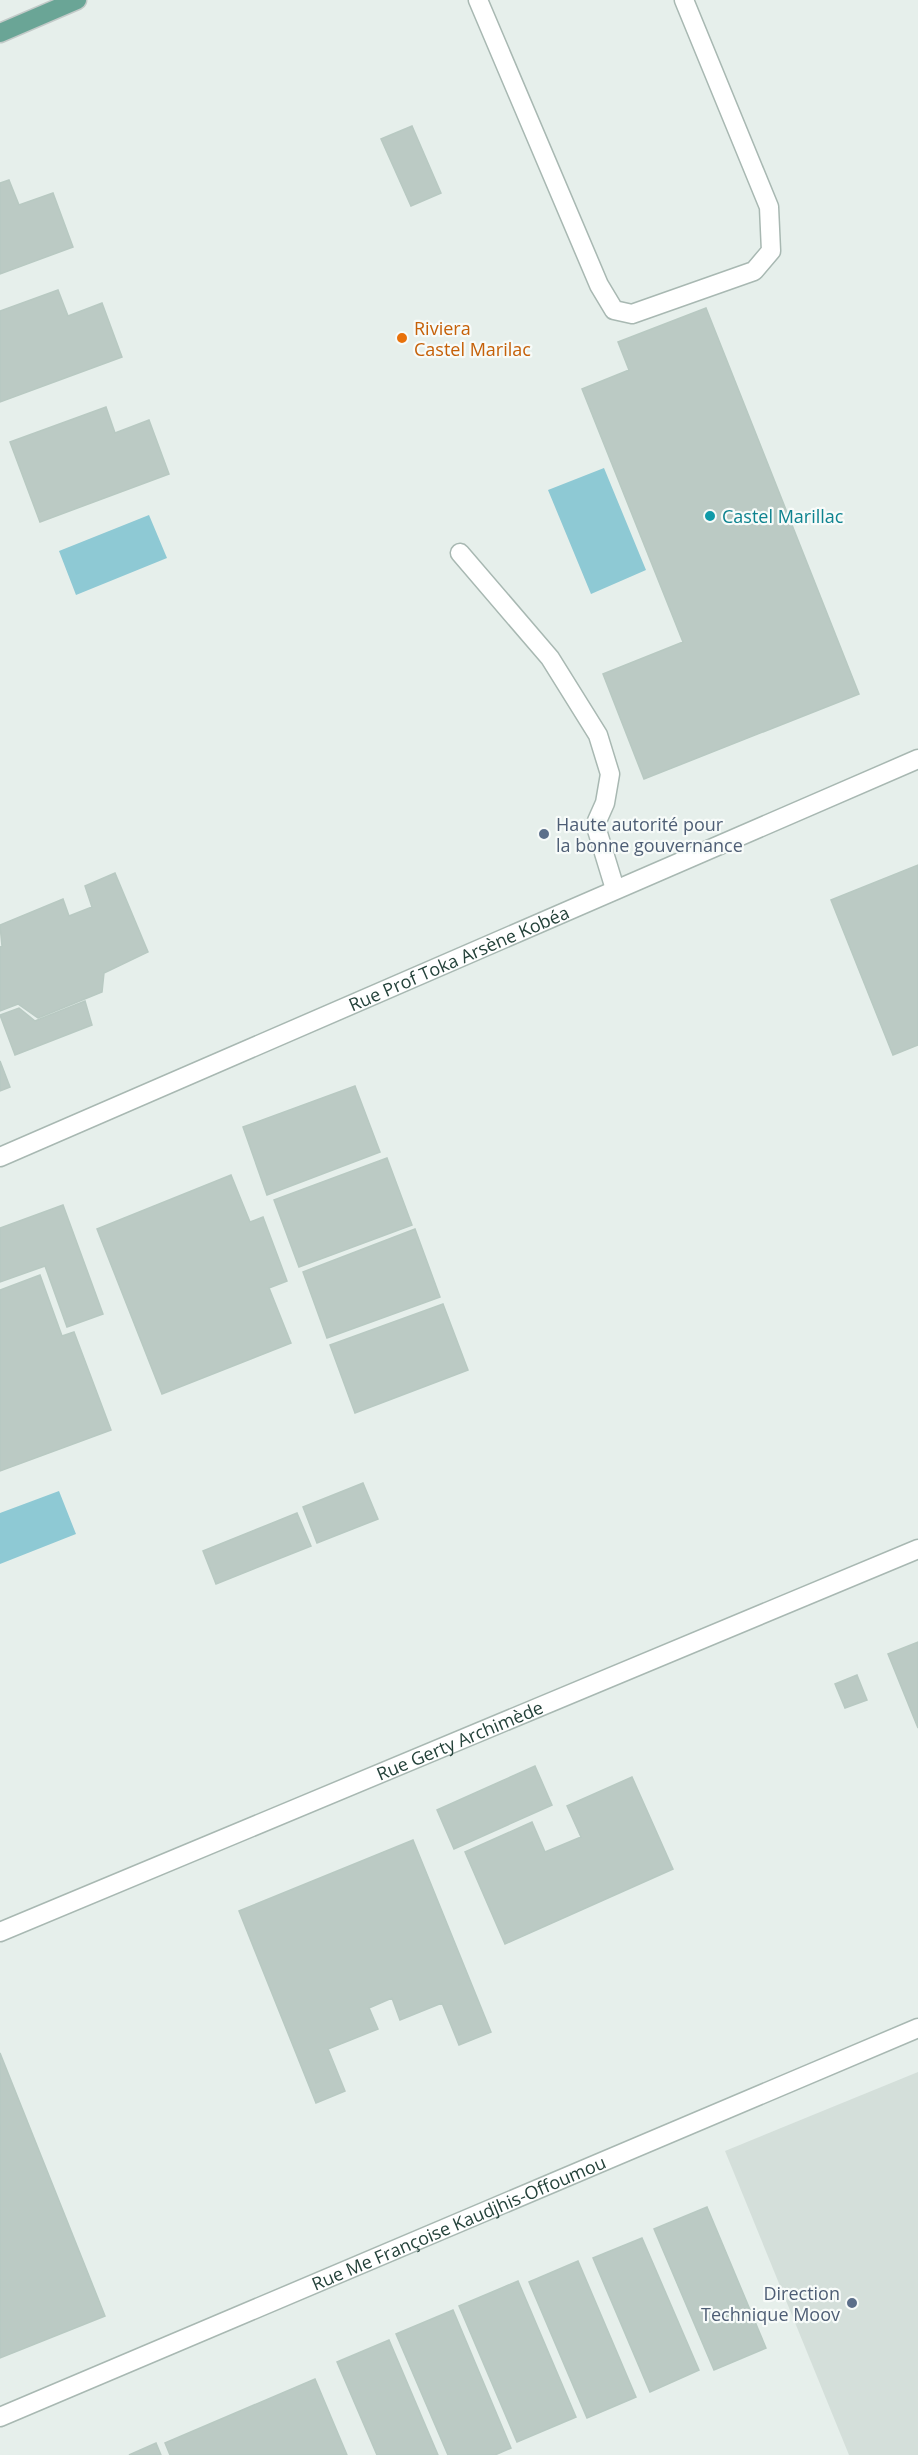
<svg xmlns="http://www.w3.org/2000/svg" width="918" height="2455" viewBox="0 0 918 2455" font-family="'Open Sans',sans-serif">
	<rect width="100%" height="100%" fill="#e6efeb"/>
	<path fill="#d4dfda" d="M918 2072V2455H849L725 2151Z"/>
	<path fill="#8ec9d4" d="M604 468 646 570 591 594 548 490Z
		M149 515 167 558 76 595 59 551Z
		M59 1491 76 1534 0 1564V1513Z"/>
	<path fill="#bbcac4" stroke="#b8c9c2" stroke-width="1.5" d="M412 126 441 193 411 206 381 139Z
		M9 180 19 205 53 193 73 247 0 274V183Z
		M58 290 68 316 102 303 122 357 0 402V311Z
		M706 308 859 694 644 779 603 674 683 642 582 389 629 370 618 342Z
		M106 407 115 433 149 420 169 474 40 522 10 442Z
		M918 865V1045L893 1055 831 900Z
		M115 873 148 952 104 973 102 992 38 1018 18 1004 0 1011V947L2 946 0 925 63 899 69 916 92 907 85 886Z
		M85 1001 92 1025 15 1055 0 1015 19 1008 35 1021Z
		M0 1061 10 1087 0 1091Z
		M355 1086 380 1152 267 1195 243 1127Z
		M387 1158 412 1225 299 1267 274 1200Z
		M231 1175 250 1222 263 1217 287 1281 269 1288 291 1343 162 1394 97 1229Z
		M63 1205 103 1314 67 1327 45 1266 0 1282V1228Z
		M415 1229 440 1297 327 1338 303 1272Z
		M40 1275 62 1336 74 1332 111 1430 0 1471V1290Z
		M443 1304 468 1370 355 1413 330 1345Z
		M363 1483 378 1519 317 1543 303 1507Z
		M297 1513 311 1546 216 1584 203 1551Z
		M918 1642V1728L888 1654Z
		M857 1675 867 1700 845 1708 835 1684Z
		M535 1766 552 1805 454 1849 437 1810Z
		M632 1777 673 1869 505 1944 465 1852 532 1822 545 1852 581 1837 567 1806Z
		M413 1840 491 2032 459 2045 442 2003 400 2020 392 1998 369 2008 378 2029 328 2049 345 2091 316 2103 239 1911Z
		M0 2053 105 2316 0 2358Z
		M707 2207 766 2348 714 2370 654 2229Z
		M642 2238 699 2370 650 2392 593 2258Z
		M578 2261 636 2397 587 2418 529 2282Z
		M518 2281 576 2417 517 2442 459 2306Z
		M453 2310 511 2448 495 2455H448L396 2334Z
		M389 2340 438 2455H377L337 2362Z
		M315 2379 347 2455H170L165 2443Z
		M156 2443 161 2455H129Z"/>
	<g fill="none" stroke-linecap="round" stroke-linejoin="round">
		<g stroke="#a8b8b2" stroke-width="21">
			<g id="minor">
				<path d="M478 0 599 285 614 310 632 314 754 271 771 251 769 207 684 0"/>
				<path d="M460 553 550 658 598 735 610 774 605 803 597 821V830L615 889"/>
				<path id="s1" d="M0 1157 918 759"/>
				<path id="s2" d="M0 1932 918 1549"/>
				<path id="s3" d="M0 2417 918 2028"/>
			</g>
		</g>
		<g stroke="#c2cac8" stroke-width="21">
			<path id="major" d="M0 33 77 0"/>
		</g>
		<use href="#minor" stroke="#fff" stroke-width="18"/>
		<use href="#major" stroke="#6aa596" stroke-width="18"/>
	</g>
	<circle fill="#e8710a" stroke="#f7fbf9" stroke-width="2" cx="402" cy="338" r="6"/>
	<circle fill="#0f9aa8" stroke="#f7fbf9" stroke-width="2" cx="710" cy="516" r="6"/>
	<g fill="#5c6f8a" stroke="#f7fbf9" stroke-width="2">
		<circle cx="544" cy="834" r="6"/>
		<circle cx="852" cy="2303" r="6"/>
	</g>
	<g text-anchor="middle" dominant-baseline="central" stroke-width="4.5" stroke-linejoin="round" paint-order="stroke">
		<g font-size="18" fill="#c56008" stroke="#f7fbf9" text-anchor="start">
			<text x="414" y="328">Riviera<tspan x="414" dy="21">Castel Marilac</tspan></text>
		</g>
		<g font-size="18" fill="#0d838f" stroke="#f7fbf9" text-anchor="start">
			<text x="722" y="516">Castel Marillac</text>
		</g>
		<g font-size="18" fill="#4e5e75" stroke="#f7fbf9" text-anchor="start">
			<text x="556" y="824">Haute autorité pour<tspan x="556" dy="21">la bonne gouvernance</tspan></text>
			<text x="840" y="2293" text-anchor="end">Direction<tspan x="840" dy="21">Technique Moov</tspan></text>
		</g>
		<g font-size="18" fill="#24423a" stroke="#f7fbf9">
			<text stroke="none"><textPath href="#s1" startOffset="500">Rue Prof Toka Arsène Kobéa</textPath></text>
			<text stroke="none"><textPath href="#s2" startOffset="498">Rue Gerty Archimède</textPath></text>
			<text stroke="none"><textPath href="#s3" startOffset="498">Rue Me Françoise Kaudjhis-Offoumou</textPath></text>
		</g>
	</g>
</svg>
